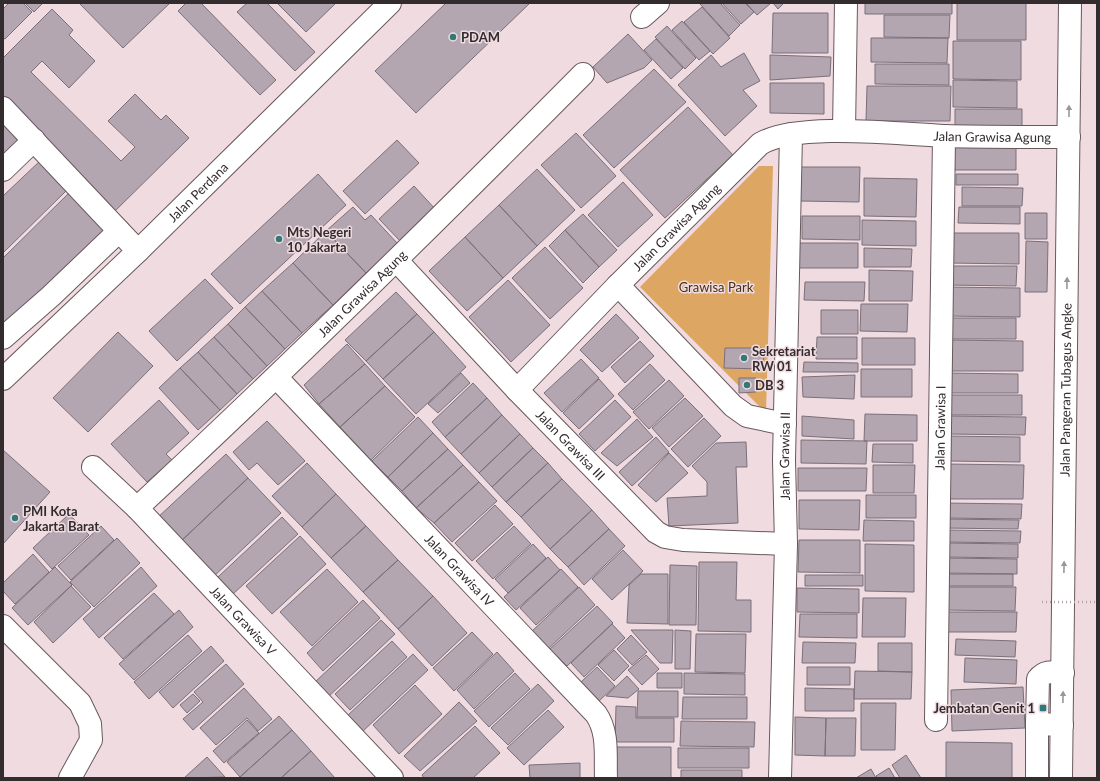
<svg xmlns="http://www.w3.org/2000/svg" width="1100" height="781" viewBox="0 0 1100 781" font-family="Lato,sans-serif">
	<rect width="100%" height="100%" fill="#f0dce0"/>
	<path fill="#dea663" d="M759 166H773L766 413 640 287Z"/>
	<path fill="#b3a6b1" stroke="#7b6f7a" d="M9 3H23L32 12 5 39 3 38V9Z
		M25 3H43L34 12Z
		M79 3H170L123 48Z
		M186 3H201L276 80 260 95 178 11Z
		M247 3H267L315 52 295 71 237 12Z
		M277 3H336L306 32Z
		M446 3H530L416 113 375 71Z
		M702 3H720L740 25 729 36 700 4Z
		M722 3H745L754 12 741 24Z
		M746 3H771L757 15Z
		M773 3H784L778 9Z
		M865 3H952V14H865Z
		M957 3H1026V40H957Z
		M702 7 730 38 713 54 684 22Z
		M52 9 73 30 69 35 95 61 69 88 42 61 31 72 121 161 135 147 108 121 135 94 161 120 166 115 189 138 110 216 88 194 94 188 3 98V58Z
		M773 13H828V53H772Z
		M884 15H950L949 38 884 37Z
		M682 21 710 51 699 60 672 30Z
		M667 26 696 58 685 69 655 37Z
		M628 34 652 60 644 68 607 83 593 67Z
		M871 38H948L947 63 871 62Z
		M656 39 683 68 671 79 644 50Z
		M953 41H1021V80L953 79Z
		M744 53 760 81 743 90 757 106 725 136 678 85 711 55 721 67Z
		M770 55 831 57 830 76 770 80Z
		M875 64H949V85L875 84Z
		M654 69 686 102 614 168 583 135Z
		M953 80 1017 81V108L953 107Z
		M770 83H824V114L770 113Z
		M867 86H951L950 121H866Z
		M688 107 733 155 665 218 620 170Z
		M955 109H1022V130L955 129Z
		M3 121 20 139 3 156Z
		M576 133 616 176 581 208 541 165Z
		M397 140 419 163 365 214 343 191Z
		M953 145 1016 146V170H952Z
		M41 160 67 190 3 253V196Z
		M801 167H860L859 202 800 201Z
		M537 169 575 210 537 246 499 205Z
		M318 174 346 205 240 304 211 274Z
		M956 174H1018V185H956Z
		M864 178 917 179 916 217 864 216Z
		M623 182 653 215 618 247 588 215Z
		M414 186 437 211 402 243 379 219Z
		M962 187 1023 188 1022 206H962Z
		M70 192 107 232 3 330V258Z
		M499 205 537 246 503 278 465 237Z
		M353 207 365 220 371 215 398 244 366 273 326 231Z
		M959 207H1020V224L958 223Z
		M1025 213H1047V239H1025Z
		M583 214 617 250 599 267 565 230Z
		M802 216H860V240L802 239Z
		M862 220 916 221V246L862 245Z
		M565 230 599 267 583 283 549 246Z
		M326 231 366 273 333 305 293 263Z
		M948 233H1019V264L947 263Z
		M465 237 503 278 467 311 429 271Z
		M1026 241 1048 242 1047 292H1025Z
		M799 243H858V268H798Z
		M545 247 583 288 550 319 512 278Z
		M864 248 912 249 911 267H864Z
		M293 263 333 305 302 333 262 291Z
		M947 266H1017L1016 286 946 285Z
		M869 270 913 271 912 301H869Z
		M205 279 233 308 177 361 149 331Z
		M508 280 550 325 511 362 469 317Z
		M805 282H865L864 301 804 300Z
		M946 287 1020 288V317L946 316Z
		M262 291 302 333 285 349 245 307Z
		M396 292 417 314 366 361 345 340Z
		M861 304H908L907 332 860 331Z
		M245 307 285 349 267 366 228 324Z
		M821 310H858V334H821Z
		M417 314 434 332 383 379 366 361Z
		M616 314 639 338 602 372 580 350Z
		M950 318H1016V339H950Z
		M228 324 267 366 253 379 214 337Z
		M118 332 153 366 88 432 53 398Z
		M434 332 466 367 416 414 383 379Z
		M214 337 253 379 237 394 198 352Z
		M817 337H857V359H816Z
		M862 338H915V365H862Z
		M947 340 1023 341V371H947Z
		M640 341 654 356 625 383 611 367Z
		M347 344 365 364 319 404 304 385Z
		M725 348H764L763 369 724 368Z
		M198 352 237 394 220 410 180 368Z
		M581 359 599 378 562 412 544 393Z
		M804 362 858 363V372H803Z
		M365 364 385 386 340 427 319 404Z
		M650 364 665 380 633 410 618 394Z
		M180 368 220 410 198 430 159 388Z
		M861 369H912V397H861Z
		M461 373 470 383 438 413 428 404Z
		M947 373 1018 374V393H947Z
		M855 375 854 399 803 397 802 377Z
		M739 378H756V392L739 393Z
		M599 379 614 396 579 429 563 413Z
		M669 380 684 396 649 429 633 412Z
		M473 383 487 398 445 437 432 422Z
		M385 386 415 417 371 460 340 427Z
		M949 395H1022V415H949Z
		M487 398 502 415 461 454 445 437Z
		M685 398 703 416 669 447 652 428Z
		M159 400 189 433 166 454 172 460 147 482 111 444Z
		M615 400 631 417 595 451 579 434Z
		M865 414 917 415V441H864Z
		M502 415 520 434 479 473 461 454Z
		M802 416 854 420V439L802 436Z
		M948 416 1026 417 1025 435 948 434Z
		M418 417 433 433 388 477 372 461Z
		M704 418 721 436 688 467 671 449Z
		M637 419 653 437 617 466 601 453Z
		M267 421 305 461 278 485 257 463 249 470 233 452Z
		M433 433 448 449 402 491 388 477Z
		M520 434 533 448 492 487 479 473Z
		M947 436 1020 437V462L947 461Z
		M656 437 669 452 632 486 619 472Z
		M801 440 867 441 866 464 801 463Z
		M746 442 747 467H736L738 523 669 526 667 498 707 496V482L692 466 716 443Z
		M873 444H913V463L872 462Z
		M533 448 548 463 506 502 492 487Z
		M448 449 463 465 416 508 402 491Z
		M3 450 50 492 3 544Z
		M669 453 688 473 656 502 638 485Z
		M226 454 248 478 179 543 156 519Z
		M307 463 336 494 302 527 272 496Z
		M548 463 562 479 521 517 506 502Z
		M946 464 1024 465 1023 499H946Z
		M463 465 479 482 434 523 416 508Z
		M873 465H915L914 493H873Z
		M798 468H867L866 491H798Z
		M248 478 281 513 212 578 179 543Z
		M562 479 592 510 550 549 521 517Z
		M479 482 497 501 452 542 434 523Z
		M336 494 366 526 331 558 302 527Z
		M866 495H916V518H866Z
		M799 500H860L859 530 799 529Z
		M945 503 1022 504 1021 519 945 518Z
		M495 505 513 524 472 561 455 543Z
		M592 510 609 529 568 567 550 549Z
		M69 514 89 535 52 569 33 548Z
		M282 517 298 534 233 594 218 577Z
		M944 519 1019 520 1018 529 944 528Z
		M864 520 914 521V541H863Z
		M101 526 114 540 71 580 58 566Z
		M366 526 398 560 363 592 331 558Z
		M514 526 531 544 493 579 476 561Z
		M609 529 625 546 584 585 568 567Z
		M945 530 1021 531 1020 543 945 542Z
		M300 536 326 564 272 614 246 586Z
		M117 538 140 563 94 607 70 582Z
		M799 540H860V573L798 572Z
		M945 543 1018 544V558L945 557Z
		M533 544 546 558 508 593 495 579Z
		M865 544 914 545V592L865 591Z
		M623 550 643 571 612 600 592 579Z
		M33 554 49 572 15 604 3 591V583Z
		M548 557 560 570 516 610 504 597Z
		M946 558 1017 559V574L945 573Z
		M398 560 433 596 398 629 363 592Z
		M699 562H737L736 600H751V632L698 631Z
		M670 565 697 566 696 625H669Z
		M55 567 72 585 28 625 12 608Z
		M141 567 157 586 99 638 83 619Z
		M327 569 358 602 312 646 280 612Z
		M561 569 578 587 536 625 520 608Z
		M641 574H668V624L627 623 629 585Z
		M949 574H1013V586H948Z
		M805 575H863V586H805Z
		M71 586 91 607 53 643 34 622Z
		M579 587 595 605 548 649 531 632Z
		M945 587H1016L1015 611 945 610Z
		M797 588 859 589V613L797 612Z
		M154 593 174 614 123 659 104 638Z
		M433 596 467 633 432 666 398 629Z
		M863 598H906L905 637H862Z
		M363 600 380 618 323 671 307 653Z
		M597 606 613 623 567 666 550 649Z
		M179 610 193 627 134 680 119 664Z
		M948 612H1017L1016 632H948Z
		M800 614H857V638L799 637Z
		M381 620 395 634 327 698 314 683Z
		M612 624 625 638 584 677 571 663Z
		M631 630H673L672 663H660Z
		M675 630 691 631 690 669H675Z
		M472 632 493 654 454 691 433 668Z
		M696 634H746L745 673 695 672Z
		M188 635 202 651 149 699 134 682Z
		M631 635 647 652 632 665 617 649Z
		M956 639 1016 641 1015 657 955 655Z
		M392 641 407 657 350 710 335 694Z
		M803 642 856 643 855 663H802Z
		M878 643H912V672L878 671Z
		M211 646 224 661 173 708 159 692Z
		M614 650 629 666 614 681 598 665Z
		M497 652 514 671 474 709 457 690Z
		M413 654 428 670 362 732 347 716Z
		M646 655 659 669 642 685 628 670Z
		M965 658 1017 660 1016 684 964 682Z
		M226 664 244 684 193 730 183 719 203 702 194 692Z
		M597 667 615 686 599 701 581 682Z
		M807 667H850V685H807Z
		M855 671 912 672 911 699H854Z
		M515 673 530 689 489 727 474 711Z
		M657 673H682V688H657Z
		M684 673 745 674V695L684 694Z
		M627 676 639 689 628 698 606 696Z
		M538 684 554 701 508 745 491 728Z
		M415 685 442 714 399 754 373 725Z
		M1023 687 1025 728 952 731 951 690Z
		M244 688 272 719 258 731 247 718 216 745 200 728Z
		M805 688 854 689V711H805Z
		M638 691H678V717H637Z
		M193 694 200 701 187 713 180 705Z
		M683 697H747V719H682Z
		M459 702 477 721 420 771 404 756Z
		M861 703H896L895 750H861Z
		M616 706 636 707V718H674V742H615Z
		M548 710 564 727 524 765 507 748Z
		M279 716 292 730 240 777 227 762Z
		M795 717 826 718 825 756 795 755Z
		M826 718H856L855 756H825Z
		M247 720 259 733 224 763 213 751Z
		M681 721 755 722 754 747 680 746Z
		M475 726 500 753 473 778H424L422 775Z
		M292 730 311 751 281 778H241L240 777Z
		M946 742 1012 743V778H946Z
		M615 747H671V778H614Z
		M678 748H749V768H678Z
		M311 751 335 778H281Z
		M906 755 921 778H900L892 765Z
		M207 757 225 777 184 778Z
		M580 763V778H530L529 765Z
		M889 768 895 778H878L876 776Z
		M871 769 876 778H856Z
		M681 770H742V778H681Z"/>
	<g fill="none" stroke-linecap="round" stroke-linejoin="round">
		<g stroke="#68585c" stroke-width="24">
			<g id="minor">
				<path d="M642 17 658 3"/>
				<path d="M3 108 138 251"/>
				<path d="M844 131 846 3"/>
				<path d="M3 170 34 140"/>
				<path id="s1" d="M397 261 517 390 656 532 665 537 683 540 786 544"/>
				<path d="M618 285 733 406 747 416 785 424"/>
				<path d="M3 338 51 296 119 231"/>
				<path id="s2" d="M277 378 596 714C609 733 605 756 606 778"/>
				<path id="s3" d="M3 379 138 251 390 3"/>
				<path id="s4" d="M517 390 618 285 760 144C796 122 899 134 944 136 985 137 1027 137 1069 137"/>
				<path id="s5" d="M93 467 137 508 392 778"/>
				<path id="s6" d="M137 508C289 367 437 221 583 74"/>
				<path d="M3 626 80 703 90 724 91 740 70 778"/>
				<path id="s7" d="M936 720 944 136"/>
				<path d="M1037 724 1038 679C1045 670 1053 672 1063 673"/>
				<path id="s8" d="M780 778 786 544 784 460 791 134"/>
				<path d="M1037 778V724L1062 725"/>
			</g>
		</g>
		<g stroke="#68585c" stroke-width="24">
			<g id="major">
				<path id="s9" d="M1061 778 1070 3"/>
			</g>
		</g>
		<use href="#minor" stroke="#fff" stroke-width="22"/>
		<use href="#major" stroke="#fff" stroke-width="22"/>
		<path stroke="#b4a4a8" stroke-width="2.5" stroke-dasharray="1 3" stroke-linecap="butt" d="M1042 602H1097"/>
	</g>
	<defs><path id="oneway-solid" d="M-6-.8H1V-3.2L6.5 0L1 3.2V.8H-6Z"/></defs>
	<g fill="#999696">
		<use href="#oneway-solid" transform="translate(1069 111) rotate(-90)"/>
		<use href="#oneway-solid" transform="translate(1067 283) rotate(-89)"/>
		<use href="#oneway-solid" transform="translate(1064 567) rotate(-89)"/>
		<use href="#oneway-solid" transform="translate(1063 697) rotate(-89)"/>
	</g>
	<g fill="#307979" stroke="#f0dce0" stroke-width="1.5">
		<circle cx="453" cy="37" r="4"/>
		<circle cx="279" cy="239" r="4"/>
		<circle cx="744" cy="358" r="4"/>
		<circle cx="747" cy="385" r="4"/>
		<circle cx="15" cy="518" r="4"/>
		<rect x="1039" y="704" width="8" height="8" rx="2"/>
	</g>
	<g text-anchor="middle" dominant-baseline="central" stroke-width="3" stroke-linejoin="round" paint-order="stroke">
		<g font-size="13" font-weight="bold" fill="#332c2e" stroke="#f0dce0" text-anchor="start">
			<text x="461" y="37">PDAM</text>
			<text x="287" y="232">Mts Negeri<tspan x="287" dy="15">10 Jakarta</tspan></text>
			<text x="752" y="351">Sekretariat<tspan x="752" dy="15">RW 01</tspan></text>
			<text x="755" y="385">DB 3</text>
			<text x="23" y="511">PMI Kota<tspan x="23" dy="15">Jakarta Barat</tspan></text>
			<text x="1035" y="708" text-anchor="end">Jembatan Genit 1</text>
		</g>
		<g font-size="13" fill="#332c2e" stroke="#f0dce0">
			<text stroke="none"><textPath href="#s4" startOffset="580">Jalan Grawisa Agung</textPath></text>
			<text stroke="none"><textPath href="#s3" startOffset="270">Jalan Perdana</textPath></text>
			<text stroke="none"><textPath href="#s4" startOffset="228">Jalan Grawisa Agung</textPath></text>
			<text stroke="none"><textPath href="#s6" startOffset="311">Jalan Grawisa Agung</textPath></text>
			<text stroke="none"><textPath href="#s9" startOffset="388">Jalan Pangeran Tubagus Angke</textPath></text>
			<text stroke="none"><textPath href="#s7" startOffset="292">Jalan Grawisa I</textPath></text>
			<text stroke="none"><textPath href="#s1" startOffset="253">Jalan Grawisa III</textPath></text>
			<text stroke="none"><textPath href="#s8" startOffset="322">Jalan Grawisa II</textPath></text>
			<text stroke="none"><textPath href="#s2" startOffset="265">Jalan Grawisa IV</textPath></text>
			<text stroke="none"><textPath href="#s5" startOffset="215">Jalan Grawisa V</textPath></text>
		</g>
		<g font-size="13" fill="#493010" stroke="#f0dce0">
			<text x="716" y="287">Grawisa Park</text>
		</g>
	</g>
	<rect width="1100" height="781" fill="none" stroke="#332c2e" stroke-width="8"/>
</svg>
